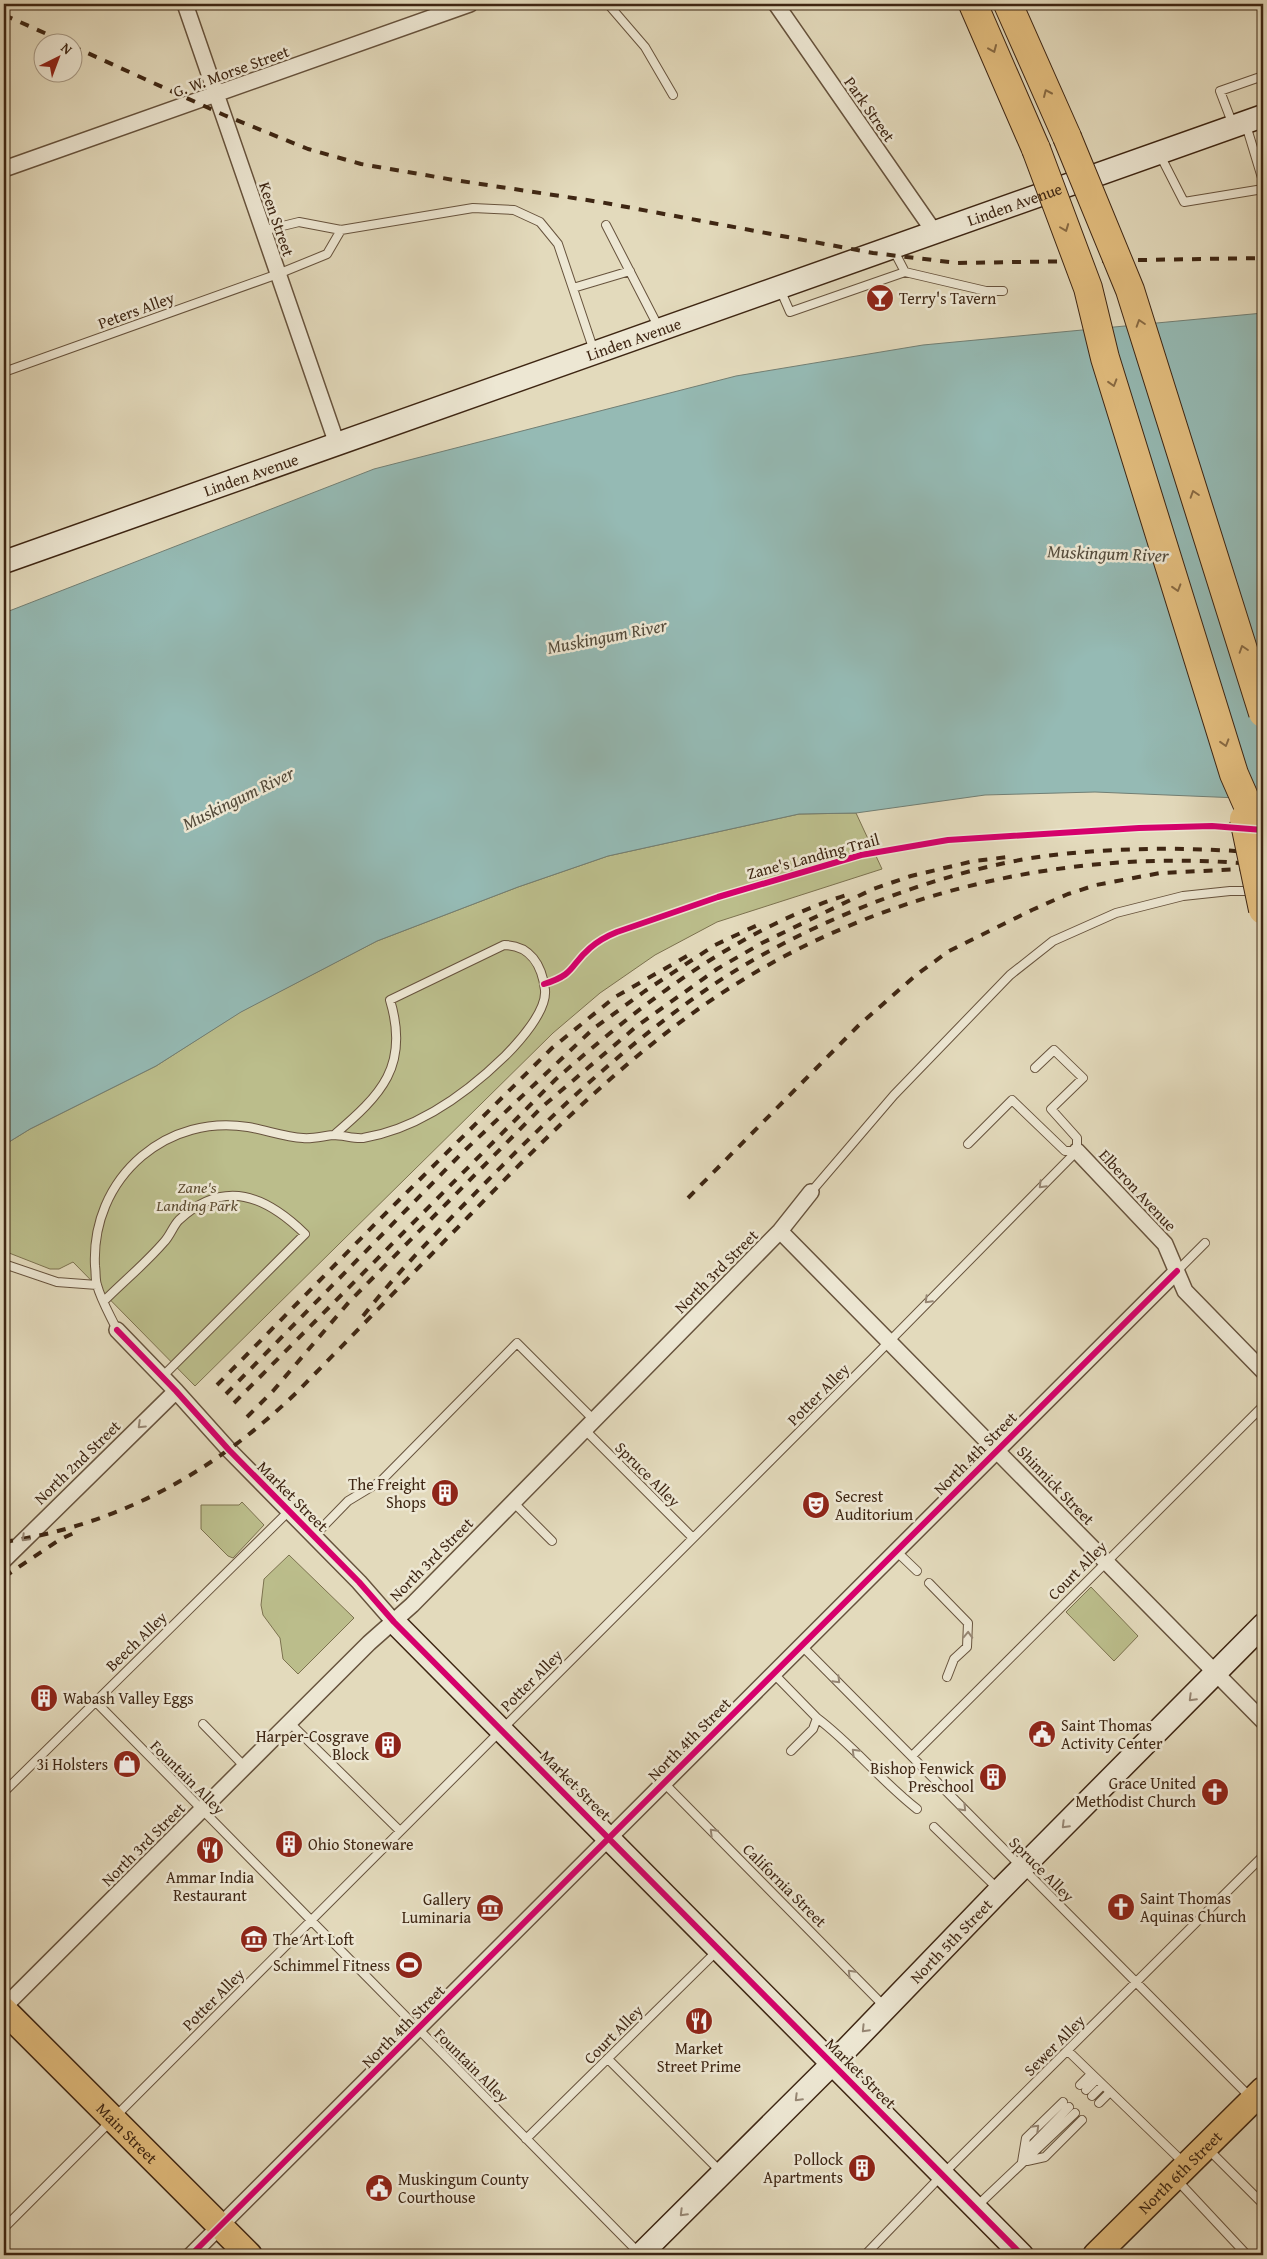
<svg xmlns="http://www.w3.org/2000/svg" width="1267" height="2259" viewBox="0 0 1267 2259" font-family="'Gentium Book Plus',serif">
	<rect width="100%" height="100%" fill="#e3dabc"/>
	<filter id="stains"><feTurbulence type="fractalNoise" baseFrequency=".004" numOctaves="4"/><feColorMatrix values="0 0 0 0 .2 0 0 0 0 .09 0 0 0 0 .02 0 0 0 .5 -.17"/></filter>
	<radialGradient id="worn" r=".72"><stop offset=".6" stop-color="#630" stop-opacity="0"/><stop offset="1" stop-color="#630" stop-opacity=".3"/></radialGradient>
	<path fill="#bbbd8b" stroke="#7c724f" d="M856 813 882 869 717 922 655 955 600 993 553 1033 195 1386 73 1262 59 1269H50L4 1251V1145L30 1129 156 1066 240 1012 377 941 518 887 608 856 799 814Z
		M242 1502 264 1525 233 1558 228 1556 201 1529V1505H239Z
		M289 1555 354 1618 298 1674 283 1659 280 1638 263 1615 261 1605 264 1579Z
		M1091 1587 1138 1636 1114 1661 1066 1612Z"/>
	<path fill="#95bab4" stroke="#727f74" d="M1263 313V799L1095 792 985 795 856 813 799 814 608 856 518 887 377 941 241 1012 156 1066 30 1129 4 1145V613L374 469 736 376 923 345Z"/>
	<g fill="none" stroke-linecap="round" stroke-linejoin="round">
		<g stroke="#67533d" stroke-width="10">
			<path id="lane" d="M608 4 645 47 673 95
				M1233 125 1220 91 1263 76
				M1246 125 1263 181
				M1160 155 1184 202 1263 189
				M606 225 659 328
				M262 231 299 222 341 230 473 208 514 210 540 222 558 244 594 351
				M893 249 905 272
				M573 288 630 271
				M780 289 790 312 905 272 986 291H1003
				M4 372 278 274 327 254 341 230
				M1035 1068 1054 1050 1083 1078 1051 1109 1077 1138V1151
				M968 1144 1012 1100 1065 1151H1077
				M811 1192 894 1095 1010 975 1053 941 1116 913 1183 896 1230 891H1254
				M4 1264 57 1282 97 1285
				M1177 1271 1205 1243
				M104 1301C124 1281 146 1263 164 1242 170 1236 173 1226 179 1220 225 1178 266 1196 305 1234L162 1377
				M117 1330C110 1315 101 1300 97 1285 95 1279 96 1272 95 1266 93 1224 109 1184 142 1156 172 1131 209 1121 248 1127 266 1130 285 1137 303 1138 313 1139 323 1136 333 1135 343 1135 354 1139 363 1138 418 1129 467 1093 505 1056 519 1042 547 1011 545 990 542 965 530 945 504 945L390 1000C410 1066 381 1095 334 1135
				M584 1429 693 1538
				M512 1501 552 1541
				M314 1536 348 1501 381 1481 517 1343 593 1419
				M896 1551 917 1571
				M929 1583 968 1623 967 1647 954 1659 947 1677
				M802 1646 1263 2110
				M774 1674 817 1718 813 1729 791 1751
				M95 1701 639 2253
				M817 1718C853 1745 881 1781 917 1809
				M290 1723 400 1831
				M203 1724 245 1767
				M912 1756 1263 1406
				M664 1783 884 2006
				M4 1792 289 1511
				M934 1827 998 1889
				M1068 2051 1184 2163
				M608 2059 721 2172
				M1080 2085 1091 2074
				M1086 2090 1097 2079
				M1092 2096 1103 2085
				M1099 2103 1110 2092
				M526 2139 717 1951
				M1208 2149 1263 2204
				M1026 2156 1032 2145 1069 2107
				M1027 2161 1045 2157 1082 2120
				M1022 2162 1026 2138 1063 2102
				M1176 2179 1247 2255
				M977 2206 1075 2113
				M4 2228 872 1359 1077 1151
				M865 2255 943 2174 1263 1856"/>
		</g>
		<g stroke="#67533d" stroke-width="18">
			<path id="street" d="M185 4 337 444
				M776 4 935 233
				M4 169 470 4
				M1077 1151 1165 1244 1185 1291 1263 1371
				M780 1231 1263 1721
				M117 1330 176 1391 229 1450 359 1582 394 1622
				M4 1560 176 1391
				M4 2007 369 1643 412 1605 780 1231 811 1192
				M191 2255 1177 1271"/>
		</g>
		<g stroke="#3e2613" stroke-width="25">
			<g id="secondary">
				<path id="s1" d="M4 562 1263 116"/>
				<path d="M394 1622 1022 2255"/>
				<path id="s2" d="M640 2255 833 2063 999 1891 1263 1625"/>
			</g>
		</g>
		<g stroke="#3e2613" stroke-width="28">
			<g id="primary">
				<path id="s3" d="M4 2010 249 2255"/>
				<path id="s4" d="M1096 2255 1263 2090"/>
			</g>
		</g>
		<g stroke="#3e2613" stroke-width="30">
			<path id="highway" d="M973 4 1036 149
				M1008 4 1067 137"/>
		</g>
		<use href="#lane" stroke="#ede7d3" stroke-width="8"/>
		<use href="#street" stroke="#ede7d3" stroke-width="15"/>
		<use href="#secondary" stroke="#ede7d3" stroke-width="22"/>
		<use href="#primary" stroke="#e2bd7e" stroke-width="25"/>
		<use href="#highway" stroke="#e2bd7e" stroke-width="28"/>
		<path stroke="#3e2613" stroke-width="4" stroke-dasharray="9 9" stroke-linecap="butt" d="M4 15 65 42
			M72 46 224 115 308 149 361 164 454 180 600 202 873 253 958 263 1263 258
			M688 1198 858 1026 916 975 949 951 1032 910 1068 894 1096 885 1160 873 1243 869
			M363 1316C404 1264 451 1218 497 1171 563 1104 632 1040 710 987 801 925 936 871 1045 856 1117 847 1192 847 1263 853
			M217 1385 379 1220 552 1048 615 997 694 952
			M226 1394 462 1153 593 1029 645 991 715 945 762 923
			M234 1403 555 1080C642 1003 740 927 853 893
			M247 1417 273 1391 349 1302 542 1107 637 1026 717 969 762 943 873 889 911 876 974 861 1008 857
			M4 1542C118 1525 213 1473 296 1393 354 1334 412 1274 470 1215 541 1142 614 1069 697 1010 860 894 1066 845 1263 865
			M4 1577 59 1540 78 1531"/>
		<g stroke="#3e2613" stroke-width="30" stroke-linecap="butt">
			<path id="highway-bridge" d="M1067 137 1130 290 1263 713
				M1036 149 1088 288 1105 358 1234 774 1263 840
				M1244 819 1263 910"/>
		</g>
		<use href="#highway-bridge" stroke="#e2bd7e" stroke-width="28"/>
		<g stroke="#ede7d3" stroke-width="9">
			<path id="cycleway" d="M544 984C576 974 569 966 590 948 598 941 607 936 617 932L718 897 861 855 948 840 1139 828 1212 826 1263 830
				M117 1330 176 1391 229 1450 359 1582 394 1622 1022 2255
				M191 2255 1177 1271"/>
		</g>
		<use href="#cycleway" stroke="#d6006c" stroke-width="6"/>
	</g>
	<defs><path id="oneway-chevron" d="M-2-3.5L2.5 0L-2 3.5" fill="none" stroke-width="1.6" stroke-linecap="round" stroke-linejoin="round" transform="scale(1.25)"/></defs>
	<g stroke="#886a43">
		<use href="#oneway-chevron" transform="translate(993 49) rotate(67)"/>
		<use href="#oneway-chevron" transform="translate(1047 93) rotate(-114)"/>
		<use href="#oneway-chevron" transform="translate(1065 228) rotate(69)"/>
		<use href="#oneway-chevron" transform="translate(1140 323) rotate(-108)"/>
		<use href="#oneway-chevron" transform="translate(1113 383) rotate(73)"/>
		<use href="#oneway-chevron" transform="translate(1194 494) rotate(-108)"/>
		<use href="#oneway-chevron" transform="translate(1177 588) rotate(73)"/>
		<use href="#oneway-chevron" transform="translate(1243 649) rotate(-108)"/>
		<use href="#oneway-chevron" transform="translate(1225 743) rotate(73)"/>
	</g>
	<g stroke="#968673">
		<use href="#oneway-chevron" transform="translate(1042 1185) rotate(135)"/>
		<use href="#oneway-chevron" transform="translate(928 1300) rotate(135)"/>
		<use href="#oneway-chevron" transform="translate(141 1425) rotate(136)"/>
		<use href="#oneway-chevron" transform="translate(25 1538) rotate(135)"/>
		<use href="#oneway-chevron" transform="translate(968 1635) rotate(-88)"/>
		<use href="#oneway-chevron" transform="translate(837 1680) rotate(45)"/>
		<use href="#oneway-chevron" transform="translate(1192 1698) rotate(135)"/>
		<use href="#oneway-chevron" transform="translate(855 1752) rotate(-135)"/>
		<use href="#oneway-chevron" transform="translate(963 1808) rotate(46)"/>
		<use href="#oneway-chevron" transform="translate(1065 1825) rotate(135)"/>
		<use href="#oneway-chevron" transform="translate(713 1832) rotate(-135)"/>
		<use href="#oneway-chevron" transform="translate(851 1973) rotate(-135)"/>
		<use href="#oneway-chevron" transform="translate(865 2029) rotate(134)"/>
		<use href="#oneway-chevron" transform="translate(798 2098) rotate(135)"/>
		<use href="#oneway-chevron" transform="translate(1036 2128) rotate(-45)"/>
		<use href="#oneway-chevron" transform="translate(683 2213) rotate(135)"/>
	</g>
	<defs>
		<g id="bar-disc" transform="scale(1.4375)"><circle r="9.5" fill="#8f2418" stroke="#ede7d3"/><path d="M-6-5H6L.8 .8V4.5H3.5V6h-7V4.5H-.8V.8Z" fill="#fff"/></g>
		<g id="building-disc" transform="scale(1.4375)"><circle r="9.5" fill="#8f2418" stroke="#ede7d3"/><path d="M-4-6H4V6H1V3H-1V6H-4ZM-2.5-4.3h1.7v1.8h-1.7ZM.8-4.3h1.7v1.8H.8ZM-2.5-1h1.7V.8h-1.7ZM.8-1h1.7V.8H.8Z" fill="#fff"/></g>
		<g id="theatre-disc" transform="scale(1.4375)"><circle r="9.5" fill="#8f2418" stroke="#ede7d3"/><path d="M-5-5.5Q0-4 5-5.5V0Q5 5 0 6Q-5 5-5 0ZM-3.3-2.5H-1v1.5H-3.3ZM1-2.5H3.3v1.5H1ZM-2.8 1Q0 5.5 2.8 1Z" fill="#fff"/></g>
		<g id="civic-disc" transform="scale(1.4375)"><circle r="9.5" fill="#8f2418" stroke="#ede7d3"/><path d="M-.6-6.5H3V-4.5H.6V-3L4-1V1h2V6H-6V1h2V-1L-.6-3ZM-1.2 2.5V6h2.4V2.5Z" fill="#fff"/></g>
		<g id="shop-disc" transform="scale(1.4375)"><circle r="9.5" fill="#8f2418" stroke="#ede7d3"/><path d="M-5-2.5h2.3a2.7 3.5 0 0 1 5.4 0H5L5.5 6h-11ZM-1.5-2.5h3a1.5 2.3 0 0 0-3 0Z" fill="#fff"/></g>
		<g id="church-disc" transform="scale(1.4375)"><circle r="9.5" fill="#8f2418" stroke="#ede7d3"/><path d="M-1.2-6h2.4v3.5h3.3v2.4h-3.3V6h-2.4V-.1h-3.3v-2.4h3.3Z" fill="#fff"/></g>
		<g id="restaurant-disc" transform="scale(1.4375)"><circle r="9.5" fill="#8f2418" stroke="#ede7d3"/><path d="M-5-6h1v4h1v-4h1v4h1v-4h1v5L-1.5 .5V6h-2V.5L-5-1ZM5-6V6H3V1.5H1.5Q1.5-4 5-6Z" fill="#fff"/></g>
		<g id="museum-disc" transform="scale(1.4375)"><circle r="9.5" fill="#8f2418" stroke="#ede7d3"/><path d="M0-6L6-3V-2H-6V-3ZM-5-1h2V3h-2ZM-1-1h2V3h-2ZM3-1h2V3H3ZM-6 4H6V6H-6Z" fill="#fff"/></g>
		<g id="stadium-disc" transform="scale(1.4375)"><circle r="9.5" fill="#8f2418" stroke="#ede7d3"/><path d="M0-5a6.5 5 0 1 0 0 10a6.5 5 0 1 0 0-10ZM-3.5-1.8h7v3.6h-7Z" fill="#fff"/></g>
	</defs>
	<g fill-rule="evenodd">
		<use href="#bar-disc" x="880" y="298"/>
		<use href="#building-disc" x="445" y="1493"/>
		<use href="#theatre-disc" x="816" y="1505"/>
		<use href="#building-disc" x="44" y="1698"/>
		<use href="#civic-disc" x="1042" y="1734"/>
		<use href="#building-disc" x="388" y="1745"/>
		<use href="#shop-disc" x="127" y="1764"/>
		<use href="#building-disc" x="993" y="1777"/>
		<use href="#church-disc" x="1215" y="1792"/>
		<use href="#building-disc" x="289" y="1844"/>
		<use href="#restaurant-disc" x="210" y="1850"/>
		<use href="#church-disc" x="1121" y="1907"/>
		<use href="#museum-disc" x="490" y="1908"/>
		<use href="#museum-disc" x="254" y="1939"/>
		<use href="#stadium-disc" x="409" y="1965"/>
		<use href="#restaurant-disc" x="699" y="2021"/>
		<use href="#building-disc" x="862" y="2168"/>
		<use href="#civic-disc" x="379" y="2188"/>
	</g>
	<g text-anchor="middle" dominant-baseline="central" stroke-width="5" stroke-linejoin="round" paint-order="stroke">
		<g font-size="16" fill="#3e2613" stroke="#ede7d3">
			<text transform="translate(231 71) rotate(-20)">G. W. Morse Street</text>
			<text transform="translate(870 109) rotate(55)">Park Street</text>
			<text stroke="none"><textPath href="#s1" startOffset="1072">Linden Avenue</textPath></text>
			<text transform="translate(277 219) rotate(71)">Keen Street</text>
			<text transform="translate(136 310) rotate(-20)">Peters Alley</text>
			<text stroke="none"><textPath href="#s1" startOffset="668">Linden Avenue</textPath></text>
			<text stroke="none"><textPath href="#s1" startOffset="262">Linden Avenue</textPath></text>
			<text transform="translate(813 856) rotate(-15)">Zane's Landing Trail</text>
			<text transform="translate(1138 1190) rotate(47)">Elberon Avenue</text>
			<text transform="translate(716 1271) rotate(-45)">North 3rd Street</text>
			<text transform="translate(818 1394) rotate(-45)">Potter Alley</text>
			<text transform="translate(975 1453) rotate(-45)">North 4th Street</text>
			<text transform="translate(77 1462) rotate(-44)">North 2nd Street</text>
			<text transform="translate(648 1474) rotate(45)">Spruce Alley</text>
			<text transform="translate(1056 1485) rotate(46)">Shinnick Street</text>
			<text transform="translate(293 1496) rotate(45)">Market Street</text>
			<text transform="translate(431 1559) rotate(-45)">North 3rd Street</text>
			<text transform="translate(1077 1570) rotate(-45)">Court Alley</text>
			<text transform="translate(136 1641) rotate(-44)">Beech Alley</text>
			<text transform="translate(531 1680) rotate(-45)">Potter Alley</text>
			<text transform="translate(689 1739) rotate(-45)">North 4th Street</text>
			<text transform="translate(188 1777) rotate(45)">Fountain Alley</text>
			<text transform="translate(576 1785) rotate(45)">Market Street</text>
			<text transform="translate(143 1844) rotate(-45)">North 3rd Street</text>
			<text transform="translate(1042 1869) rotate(45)">Spruce Alley</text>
			<text transform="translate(785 1885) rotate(45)">California Street</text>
			<text stroke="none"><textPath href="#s2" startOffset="442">North 5th Street</textPath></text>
			<text transform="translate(213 1999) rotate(-45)">Potter Alley</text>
			<text transform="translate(403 2026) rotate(-45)">North 4th Street</text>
			<text transform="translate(613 2034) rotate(-45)">Court Alley</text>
			<text transform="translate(1054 2045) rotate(-45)">Sewer Alley</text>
			<text transform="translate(472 2065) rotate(45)">Fountain Alley</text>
			<text transform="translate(861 2073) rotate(45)">Market Street</text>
			<text stroke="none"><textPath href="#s3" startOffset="174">Main Street</textPath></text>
			<text stroke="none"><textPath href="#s4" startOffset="118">North 6th Street</textPath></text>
		</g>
		<g font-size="16" fill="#3e2613" stroke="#ede7d3" text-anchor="start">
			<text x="899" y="298">Terry's Tavern</text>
			<text x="426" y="1484" text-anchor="end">The Freight<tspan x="426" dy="18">Shops</tspan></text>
			<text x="835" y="1496">Secrest<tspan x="835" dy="18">Auditorium</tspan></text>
			<text x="63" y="1698">Wabash Valley Eggs</text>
			<text x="1061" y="1725">Saint Thomas<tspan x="1061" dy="18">Activity Center</tspan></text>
			<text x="369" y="1736" text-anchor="end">Harper-Cosgrave<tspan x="369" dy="18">Block</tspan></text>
			<text x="108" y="1764" text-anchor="end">3i Holsters</text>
			<text x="974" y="1768" text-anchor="end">Bishop Fenwick<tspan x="974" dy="18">Preschool</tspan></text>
			<text x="1196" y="1783" text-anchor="end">Grace United<tspan x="1196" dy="18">Methodist Church</tspan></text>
			<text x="308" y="1844">Ohio Stoneware</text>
			<text x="210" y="1877" text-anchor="middle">Ammar India<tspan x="210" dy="18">Restaurant</tspan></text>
			<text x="1140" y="1898">Saint Thomas<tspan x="1140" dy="18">Aquinas Church</tspan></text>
			<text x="471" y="1899" text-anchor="end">Gallery<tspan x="471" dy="18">Luminaria</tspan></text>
			<text x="273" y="1939">The Art Loft</text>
			<text x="390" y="1965" text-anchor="end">Schimmel Fitness</text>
			<text x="699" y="2048" text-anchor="middle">Market<tspan x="699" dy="18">Street Prime</tspan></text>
			<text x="843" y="2159" text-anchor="end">Pollock<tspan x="843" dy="18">Apartments</tspan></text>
			<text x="398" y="2179">Muskingum County<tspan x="398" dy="18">Courthouse</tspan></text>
		</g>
		<g font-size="16" font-style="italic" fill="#5d4c31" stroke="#ede7d3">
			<text x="197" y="1187">Zane's<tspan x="197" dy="18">Landing Park</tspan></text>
		</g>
		<g font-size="18" font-style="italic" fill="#544b3b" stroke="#ede7d3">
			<text transform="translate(1108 553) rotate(2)">Muskingum River</text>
			<text transform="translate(607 636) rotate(-11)">Muskingum River</text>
			<text transform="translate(238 798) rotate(-26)">Muskingum River</text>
		</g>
	</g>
	<rect width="1267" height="2259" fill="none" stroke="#e3dabc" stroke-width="20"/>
	<rect x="5" y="5" width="1257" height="2249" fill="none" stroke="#3e2613" stroke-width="2.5"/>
	<rect x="10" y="10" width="1247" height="2239" fill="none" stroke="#3e2613"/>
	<g transform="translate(58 58) rotate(42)"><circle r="24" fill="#ede7d3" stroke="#a79a86"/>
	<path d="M0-4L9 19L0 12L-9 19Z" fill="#8f2418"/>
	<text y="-8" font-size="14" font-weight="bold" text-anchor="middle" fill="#3e2613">N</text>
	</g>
	<rect width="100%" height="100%" filter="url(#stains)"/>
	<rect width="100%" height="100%" fill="url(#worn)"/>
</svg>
